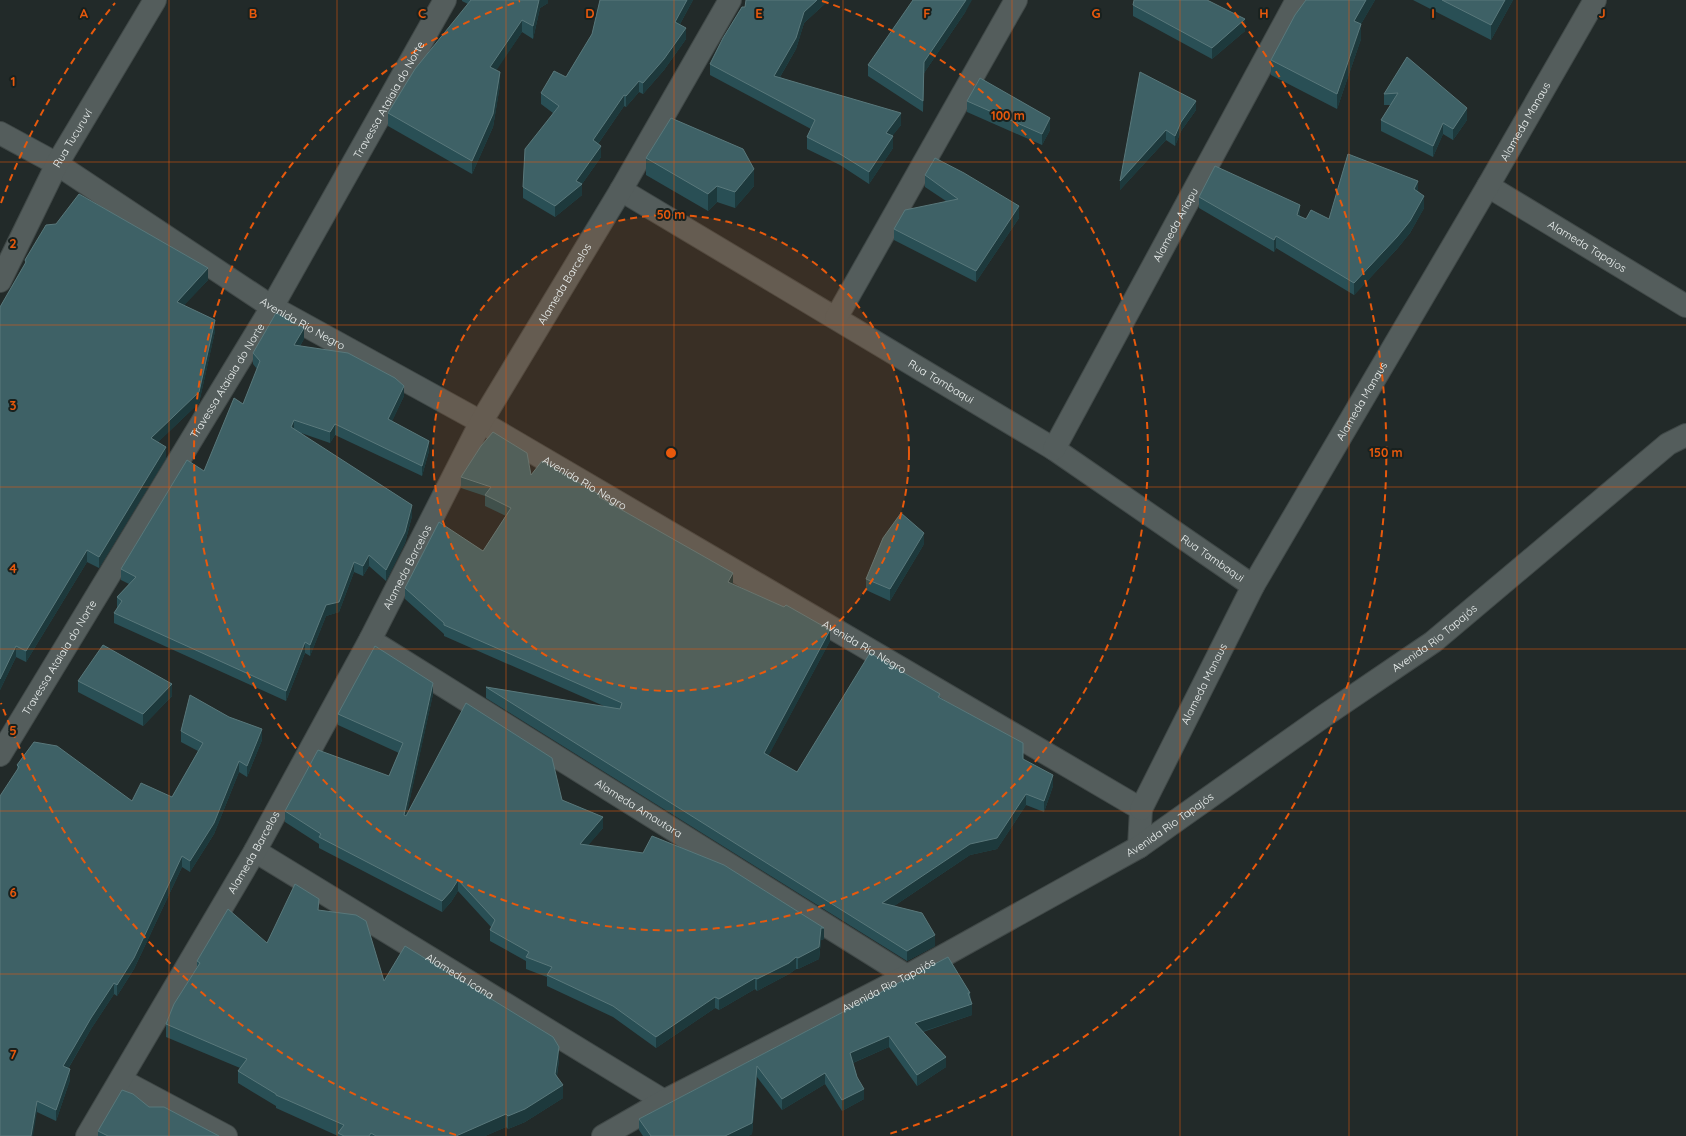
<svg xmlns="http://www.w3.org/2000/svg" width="1686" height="1136" viewBox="0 0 1686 1136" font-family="Quicksand,sans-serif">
	<rect width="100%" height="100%" fill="#222a29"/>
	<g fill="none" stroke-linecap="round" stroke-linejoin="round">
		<g stroke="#414948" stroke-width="24">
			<g id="street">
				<path id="s1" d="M0 133 57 164 272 307 481 422 1141 809 1139 847"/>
				<path id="s2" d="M1488 186 1686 306"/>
				<path id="s3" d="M621 190 1054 449 1253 586"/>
				<path id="s4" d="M0 281 57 164 155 0"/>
				<path d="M836 318 1016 0"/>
				<path id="s5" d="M1054 449 1297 0"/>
				<path id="s6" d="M370 640 907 976"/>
				<path id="s7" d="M0 755 272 307 445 0"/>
				<path id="s8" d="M1141 809 1253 586 1488 186 1595 0"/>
				<path id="s9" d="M255 851 664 1101"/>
				<path d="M121 1080 226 1136"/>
				<path id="s10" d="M87 1136 255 851 370 640 481 422 621 190 730 0"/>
				<path id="s11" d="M603 1136 664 1101 907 976 1139 847 1324 716 1433 642 1668 444 1686 435"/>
			</g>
		</g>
		<use href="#street" stroke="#545d5c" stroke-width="22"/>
	</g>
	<path fill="#294f55" d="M462 0H548V3L540 8 533 39 522 32 496 70 500 85 493 127 472 174 388 126V113L468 4 462 1Z
		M600 0H693L680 24 686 39 664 70 643 94 639 92 626 107 624 106 598 144 601 157 582 184V195L555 217 523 198V187L553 113 541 104V93L566 77 592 34Z
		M746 0H829L804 23 796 49 780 77 901 125 892 136 893 148 869 184 840 165 807 149V137L811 129 710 75V64L745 7Z
		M1306 0H1375L1361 24V39L1337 109 1271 75V60Z
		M1413 0H1513L1491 40Z
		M1133 5 1245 31 1212 59 1133 16Z
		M966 11 924 73 923 112 868 76V65Z
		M1407 57 1467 120 1453 140 1443 134 1433 157 1381 131V120L1391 105H1384V94Z
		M1140 72 1196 110 1181 131 1175 146 1166 140 1120 190Z
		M967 101 1050 130 1042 145 967 112Z
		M646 158 754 186 735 208 717 202 708 211 646 175Z
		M925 175 1019 218 976 282 894 240V229L946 201 925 187Z
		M1418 191 1424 208 1410 233 1397 249 1354 295 1276 248 1274 252 1199 208V197L1300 217 1306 219H1329Z
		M25 260 208 280 184 305 215 331 199 403 158 442 166 458 99 568 87 562 26 662 16 657 0 690V307L25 264Z
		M304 339 300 346 404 396 392 421 429 451 422 476 335 435 330 443 301 433 412 516 405 543 386 581 369 566 363 576 354 572 339 612 326 616 310 656 305 653 286 701 114 623V613L117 608V597L129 584 121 580V569L204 471 243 404 257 369 253 364V353Z
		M531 475 600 497 733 584 830 641 768 756 797 772 940 697 1023 759 1053 786 1044 812 1026 805 997 849 970 855 894 906 935 946 907 961 486 698V687L606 707 444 636V634L405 599V588L483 551 506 516 485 506V496L461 488V477Z
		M924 544 890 601 866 590V579Z
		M78 681 172 696 143 726 78 692Z
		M433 694 406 816 562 800 603 828 588 845 824 939 821 940 819 959 798 969H796L789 974 757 991 755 989 719 1010 715 1008 656 1048 613 1017 547 986V977L526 969V961L490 941V930L491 927 458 891 451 902 442 912 319 848V844L285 822V811L389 776 399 753 338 725V714Z
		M181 731 262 740 247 777 239 772 214 834 190 872 182 867 134 969 117 996 114 994 91 1029 68 1069 70 1080 56 1121 37 1112 17 765 132 801 172 797 198 751 181 742Z
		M319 910 384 981 559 1060 557 1076 563 1098 525 1122 508 1129 506 1127 485 1136H338L276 1108V1106L238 1083V1071L240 1068 166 1037V1024L197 967V961L267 943Z
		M948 957 970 993 972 1015 923 1032 946 1067 917 1086 889 1047 853 1063 864 1099 842 1111 825 1084 782 1110 757 1077 752 1134 748 1136H643L639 1130V1119Z
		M149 1107 219 1136H98V1131Z"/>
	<path fill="#1d393c" d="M539 0H548V3L540 8 533 39V26Z
		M687 0H693L675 33V22Z
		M817 0H829L804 23 796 49 774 87V76L804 12Z
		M966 0H972L966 11 924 73 923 112 924 62Z
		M1366 0H1375L1354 36V21Z
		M1505 0H1513L1491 40V25Z
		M1245 19V31L1212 59V48Z
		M522 20V32L490 80V67Z
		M1361 24V39L1337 109V94Z
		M686 28V39L664 70 643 94V83Z
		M500 72V85L493 127 472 174V161Z
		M639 81V92L626 107V96Z
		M624 95V106L593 151V140Z
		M1196 101V110L1181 131 1175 146V136L1181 122Z
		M1467 108V120L1453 140V129Z
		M901 113V125L886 144V133Z
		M1050 118V130L1042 145V134Z
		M1443 123V134L1433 157V146Z
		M1166 130V140L1120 190V181Z
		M893 136V148L869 184V172Z
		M601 146V157L582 184V195L555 217V206L576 181Z
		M754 169V186L735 208V192Z
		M1418 181V192L1414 189Z
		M717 186V202L708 211V194Z
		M1424 196V208L1410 233 1397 249 1354 295V283Z
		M1300 205V217L1297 215Z
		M1019 206V218L976 282V271Z
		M1276 236V248L1274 252V240Z
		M208 268V280L177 313V302Z
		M215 320V331L199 403 151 449V438Z
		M304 328V339L294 355V345Z
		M404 386V396L388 430V419Z
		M294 420V431L291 427Z
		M335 424V435L330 443V432Z
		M429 441V451L422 476V466Z
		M166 447V458L99 568V557Z
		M412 505V516L405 543 386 581V570Z
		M924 533V544L890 601V589Z
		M87 550V562L26 662V651Z
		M369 555V566L363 576V566Z
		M354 562V572L339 612 326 616 310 656V645L326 605Z
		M733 573V584L728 582Z
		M830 630V641L764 764V753Z
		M305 642V653L286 701V691Z
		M16 646V657L0 690V679Z
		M433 683V694L404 827V815Z
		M172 684V696L143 726V714Z
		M262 729V740L247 777V766Z
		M239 761V772L214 834 190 872V861Z
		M1053 775V786L1044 812V801Z
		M1026 794V805L997 849 970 855 882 914V903Z
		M603 817V828L580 855V844Z
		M182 856V867L134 969 117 996V985Z
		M458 880V891L451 902 442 912V901Z
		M821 928H824V939L821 940 819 959 798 969V958Z
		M935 935V946L907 961V951Z
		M796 957V969L789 974 757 991V979Z
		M755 978V989L719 1010V999Z
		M114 983V994L91 1029 63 1077V1066L91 1018Z
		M715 997V1008L656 1048V1037Z
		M972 1004V1015L915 1034V1023Z
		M889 1036V1047L850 1064V1053Z
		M559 1047V1060L555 1086V1074Z
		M946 1057V1067L917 1086V1075Z
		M757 1066V1077L752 1134 748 1136H725Z
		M70 1069V1080L56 1121V1110Z
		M825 1073V1084L782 1110V1099Z
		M563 1085V1098L525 1122 508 1129V1116Z
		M864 1089V1099L842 1111V1100Z
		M37 1101V1112L33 1136H31Z
		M506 1114V1127L485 1136H456Z"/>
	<path fill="#3e6166" stroke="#59787b" d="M471 0H539L533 26 522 20 490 67 500 72 493 114 472 161 388 113 415 69Z
		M600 0H687L675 22 686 28 664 59 643 83 639 81 626 96 624 95 593 140 601 146 576 181 582 184 555 206 523 187 525 149 559 106 541 93 554 71 566 77 592 34Z
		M746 0H817L804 12 796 38 774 76 901 113 886 133 893 136 869 172 840 154 807 137 815 120 710 64 723 38 742 7H745Z
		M913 0H966L924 62 923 101 868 65Z
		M1134 0H1207L1245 19 1212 48 1133 5Z
		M1306 0H1366L1354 21 1361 24 1337 94 1271 60 1295 15Z
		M1442 0H1505L1491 25Z
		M1407 57 1467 108 1453 129 1443 123 1433 146 1381 120 1398 93 1384 94Z
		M1140 72 1196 101 1181 122 1175 136 1166 130 1120 181Z
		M980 78 1050 118 1042 134 967 101Z
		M671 118 743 149 754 169 735 192 717 186 708 194 646 158Z
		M1348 154 1418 181 1414 189 1424 196 1410 221 1397 237 1354 283 1276 236 1274 240 1199 197 1215 166 1300 205 1297 215 1306 219 1311 210 1329 219Z
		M935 158 964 173 1019 206 976 271 894 229 905 210 958 199 925 175Z
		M79 194 208 268 177 302 215 320 199 392 151 438 166 447 99 557 87 550 26 651 16 646 0 679V307L26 262 25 260 46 225 56 224Z
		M276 313 304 328 294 345 348 353 395 378 404 386 388 419 429 441 422 466 335 424 330 432 294 420 291 427 412 505 405 532 386 570 369 555 363 566 354 562 339 602 326 605 310 645 305 642 286 691 114 613 122 601 117 597 136 577 121 569 187 460 204 471 234 398 243 404 260 361 253 353Z
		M493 432 527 453 531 475 542 461 600 495 599 497 733 573 728 582 784 607 786 605 830 630 764 753 797 772 870 653 940 694 938 697 1023 743V759L1053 775 1044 801 1026 794 997 838 970 844 882 903 922 913 935 935 907 951 486 687 620 709 622 703 444 625V623L405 588 439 522 483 551 511 508 485 495 491 487 461 477 481 446Z
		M901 513 924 533 890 589 866 579 883 538Z
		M103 645 172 684 143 714 78 681Z
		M375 646 433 683 404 815 406 816 466 703 552 758 562 800 603 817 580 844 643 853 652 836 724 865 824 928H821L819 947 798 958 796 957 789 963 757 979 755 978 719 999 715 997 656 1037 613 1006 547 975 552 967 526 957 529 952 490 930 495 920 458 880 451 891 442 901 319 837 321 834 285 811 318 750 389 776 403 743 338 714Z
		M190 695 229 717 262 729 247 766 239 761 214 823 190 861 182 856 134 958 117 985 114 983 91 1018 63 1066 70 1069 56 1110 37 1101 31 1136H0V796L19 767 17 765 34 742 57 746 132 801 141 783 172 797 203 743 181 731Z
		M295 884 319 899 318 910 356 915 366 921 384 981 405 946 553 1037 559 1047 555 1074 563 1085 525 1109 508 1116 506 1114 456 1136H376L371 1133 369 1136H344L338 1133 344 1125 276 1095V1094L238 1071 247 1059 166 1024 174 1004 200 963 197 961 228 909 267 943Z
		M948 957 970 993H968L972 1004 915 1023 946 1057 917 1075 889 1036 850 1053 857 1077 864 1089 842 1100 825 1073 782 1099 757 1066 752 1123 725 1136H651L639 1119Z
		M122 1090 133 1094 149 1107H164L219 1136H108L98 1131Z"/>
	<path fill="none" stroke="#e8590c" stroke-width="1" stroke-opacity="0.55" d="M169 0V1136M337 0V1136M506 0V1136M674 0V1136M843 0V1136M1012 0V1136M1180 0V1136M1349 0V1136M1517 0V1136M0 162H1686M0 325H1686M0 487H1686M0 649H1686M0 811H1686M0 974H1686"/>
	<circle cx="671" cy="453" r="238" fill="#e8590c" fill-opacity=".12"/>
	<g fill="none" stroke="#e8590c" stroke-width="2" stroke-dasharray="7 5">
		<circle cx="671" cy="453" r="238"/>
		<path d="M822 1A477 477 0 1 1 520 1"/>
		<path d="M456 1135A715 715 0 0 1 1 703M1 203A715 715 0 0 1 115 3M1227 3A715 715 0 0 1 886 1135"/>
	</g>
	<g text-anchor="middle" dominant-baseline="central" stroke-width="4" stroke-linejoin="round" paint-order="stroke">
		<g font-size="11" fill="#edf2f1" stroke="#18211f">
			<text stroke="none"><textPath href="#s7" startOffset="762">Travessa Ataiaia do Norte</textPath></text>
			<text stroke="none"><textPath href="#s8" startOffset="788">Alameda Manaus</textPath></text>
			<text stroke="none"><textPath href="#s4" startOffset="160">Rua Tucuruví</textPath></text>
			<text stroke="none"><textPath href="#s5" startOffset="255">Alameda Ariapu</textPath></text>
			<text stroke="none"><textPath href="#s2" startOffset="116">Alameda Tapajos</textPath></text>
			<text stroke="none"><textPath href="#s10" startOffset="977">Alameda Barcelos</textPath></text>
			<text stroke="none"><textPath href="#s1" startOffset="358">Avenida Rio Negro</textPath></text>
			<text stroke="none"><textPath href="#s7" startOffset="438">Travessa Ataiaia do Norte</textPath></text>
			<text stroke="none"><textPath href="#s3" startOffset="373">Rua Tambaqui</textPath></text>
			<text stroke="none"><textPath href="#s8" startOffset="464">Alameda Manaus</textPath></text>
			<text stroke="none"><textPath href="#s1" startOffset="682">Avenida Rio Negro</textPath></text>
			<text stroke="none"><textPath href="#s3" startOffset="697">Rua Tambaqui</textPath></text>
			<text stroke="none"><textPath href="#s10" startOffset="653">Alameda Barcelos</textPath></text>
			<text stroke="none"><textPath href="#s11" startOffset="971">Avenida Rio Tapajós</textPath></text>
			<text stroke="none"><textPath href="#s1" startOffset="1006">Avenida Rio Negro</textPath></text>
			<text stroke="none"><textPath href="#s7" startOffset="114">Travessa Ataiaia do Norte</textPath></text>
			<text stroke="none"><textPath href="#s8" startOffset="140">Alameda Manaus</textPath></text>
			<text stroke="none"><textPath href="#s6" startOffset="317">Alameda Amautara</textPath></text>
			<text stroke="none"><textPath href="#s11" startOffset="647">Avenida Rio Tapajós</textPath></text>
			<text stroke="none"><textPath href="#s10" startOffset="329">Alameda Barcelos</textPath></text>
			<text stroke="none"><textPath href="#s9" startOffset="240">Alameda Icana</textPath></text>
			<text stroke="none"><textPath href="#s11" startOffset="323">Avenida Rio Tapajós</textPath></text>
		</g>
	</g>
	<g font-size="13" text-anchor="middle" font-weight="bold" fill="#e8590c" stroke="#18211f" stroke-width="4" stroke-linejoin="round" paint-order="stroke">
		<text x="84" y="18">A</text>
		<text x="253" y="18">B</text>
		<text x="422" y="18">C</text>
		<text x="590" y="18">D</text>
		<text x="759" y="18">E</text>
		<text x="927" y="18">F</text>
		<text x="1096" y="18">G</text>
		<text x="1264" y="18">H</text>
		<text x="1433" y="18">I</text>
		<text x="1602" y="18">J</text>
		<text x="13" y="86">1</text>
		<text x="13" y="248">2</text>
		<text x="13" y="410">3</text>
		<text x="13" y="573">4</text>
		<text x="13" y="735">5</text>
		<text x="13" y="897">6</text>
		<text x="13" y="1059">7</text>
	</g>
	<circle cx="671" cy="453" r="6" fill="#e8590c" stroke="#18211f" stroke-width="2"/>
	<g font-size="12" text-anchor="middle" font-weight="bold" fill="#e8590c" stroke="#18211f" stroke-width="4" stroke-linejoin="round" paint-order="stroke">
		<text x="1008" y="120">100 m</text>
		<text x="671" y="219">50 m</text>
		<text x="1386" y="457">150 m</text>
	</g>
</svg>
